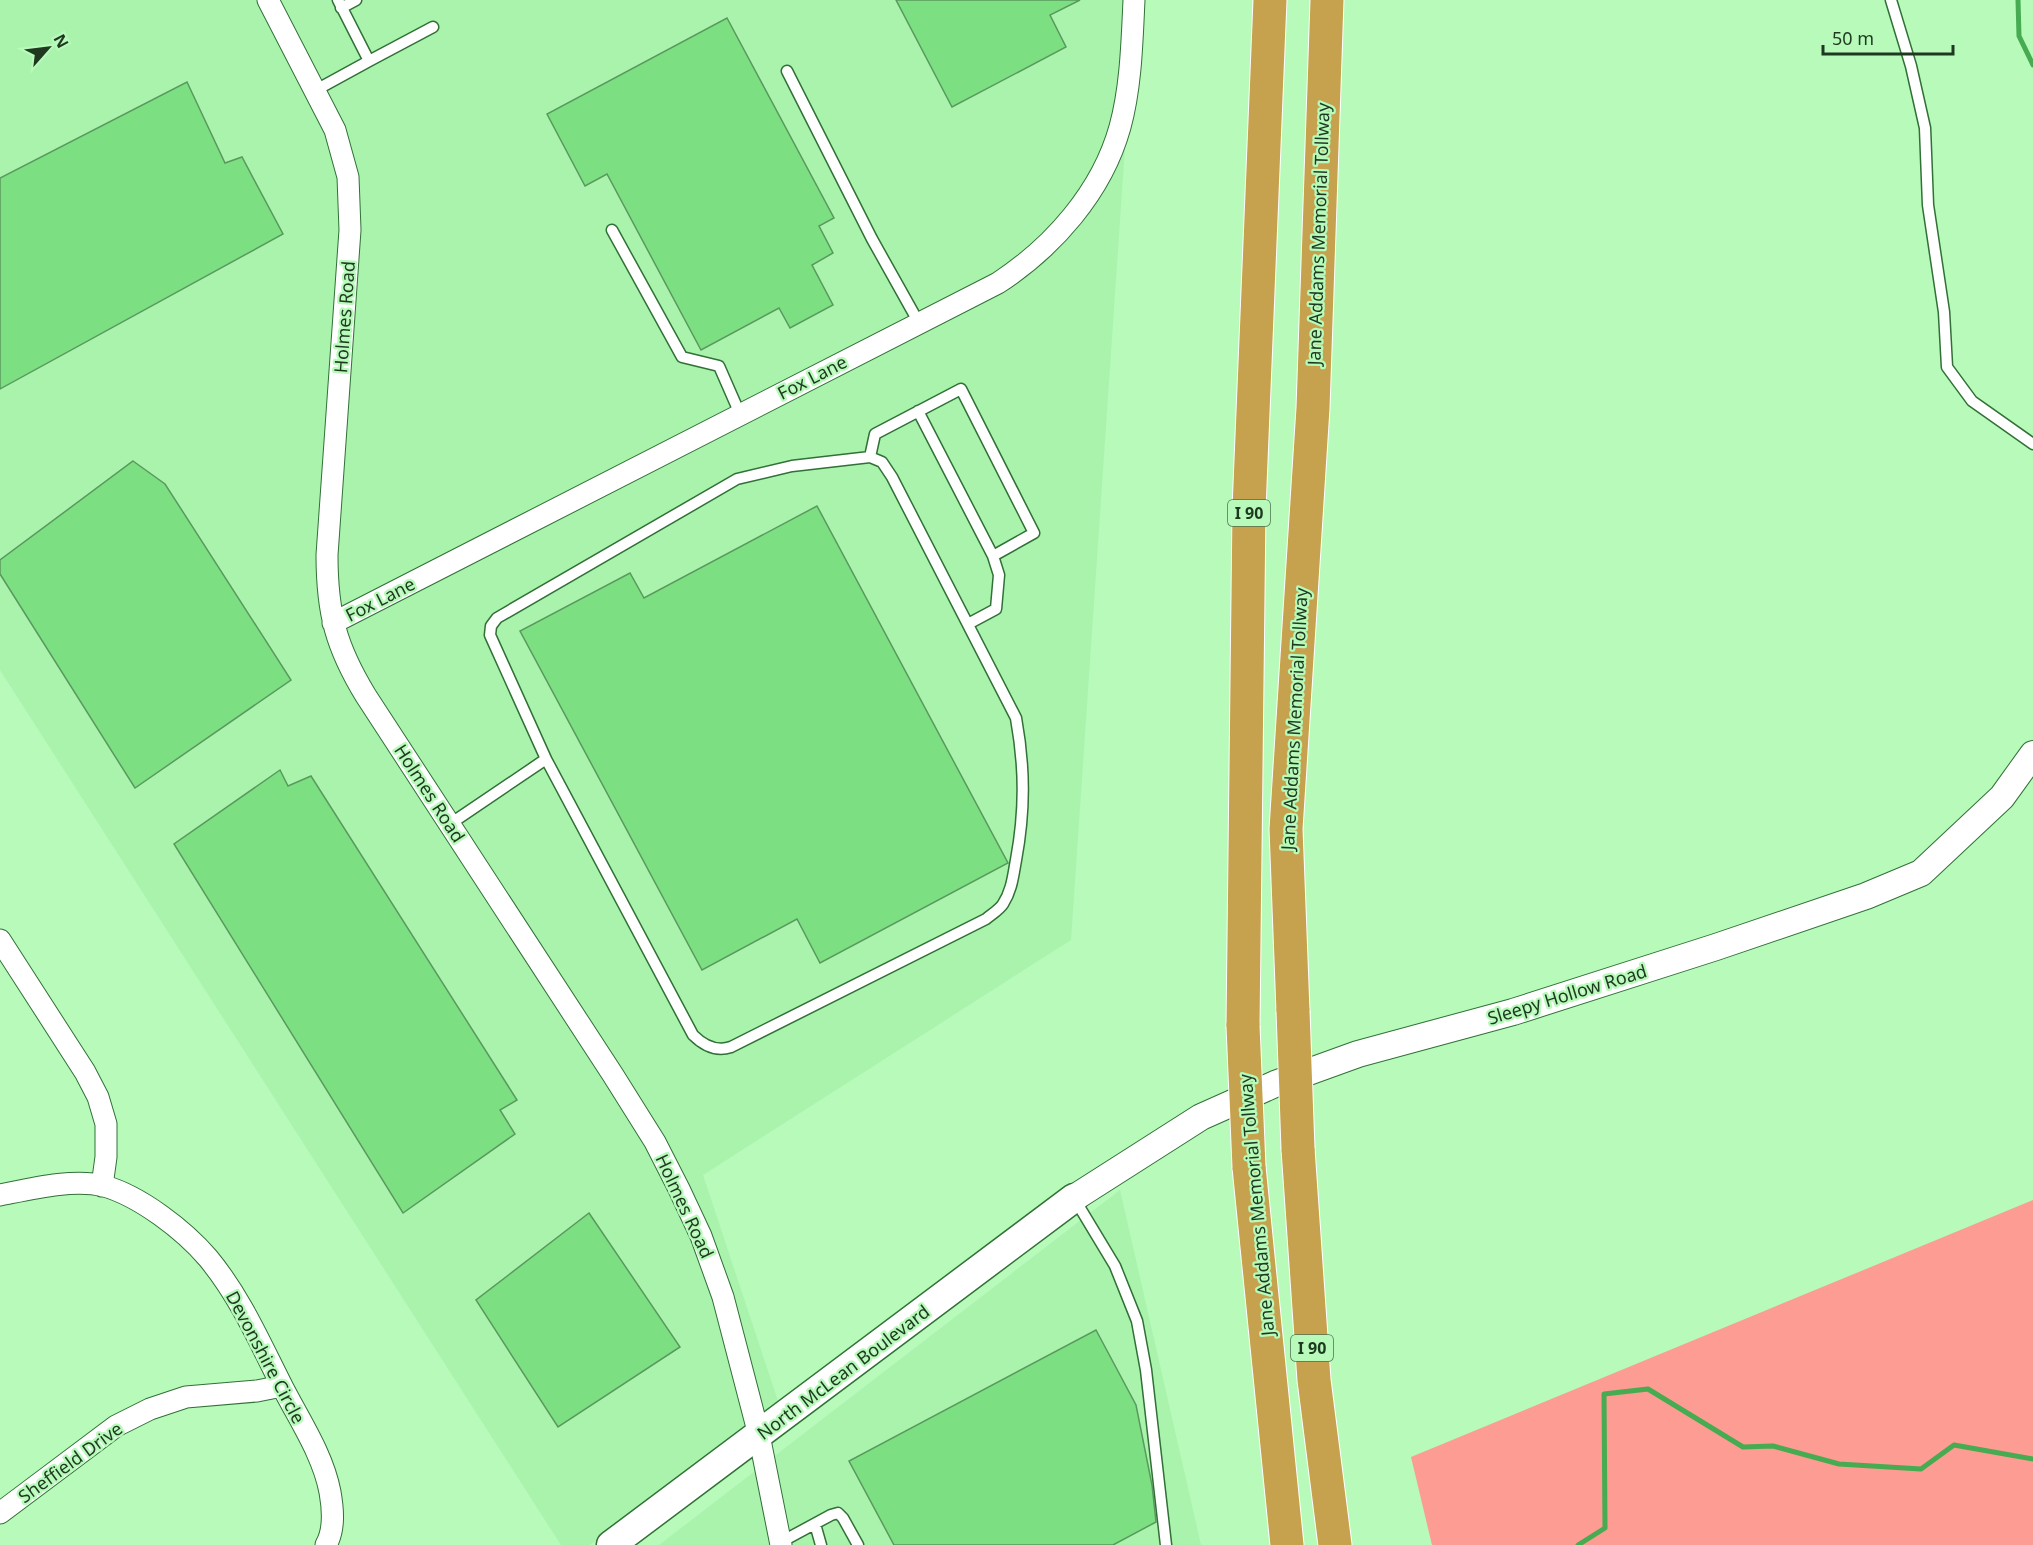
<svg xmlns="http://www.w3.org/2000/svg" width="2033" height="1545" viewBox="0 0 2033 1545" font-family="'Noto Sans',sans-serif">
	<rect width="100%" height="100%" fill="#b7faba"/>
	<path fill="#a9f3ad" d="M0 0H1135L1071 940 703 1175 778 1401 590 1545H561L0 670Z
		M1120 1190 1201 1545H659Z"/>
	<path fill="#fc9c93" d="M2033 1200V1545H1432L1411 1457Z"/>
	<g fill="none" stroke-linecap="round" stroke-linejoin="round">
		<path stroke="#46ab51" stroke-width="5" d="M2018 0 2019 36 2033 65
			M1578 1545 1605 1528 1604 1394 1648 1389 1743 1447 1773 1446 1839 1464 1921 1469 1954 1445 2033 1459"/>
	</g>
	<path fill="#7ce083" stroke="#59995d" stroke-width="1.5" d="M896 0H1080L1050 15 1066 47 952 107Z
		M727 18 834 218 819 226 833 253 812 265 833 305 790 328 779 308 701 350 607 174 585 186 547 114Z
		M187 82 225 163 242 157 283 234 0 389V178Z
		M133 461 165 484 291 680 135 788 0 574V560Z
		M817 506 1008 863 820 963 797 919 702 970 520 631 630 573 644 598Z
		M280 770 288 786 311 776 517 1100 500 1110 515 1134 403 1213 174 844Z
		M589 1213 680 1347 558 1427 476 1300Z
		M1096 1330 1136 1405 1152 1485 1156 1522 1113 1545H894L849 1461Z"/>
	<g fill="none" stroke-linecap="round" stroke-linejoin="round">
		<g stroke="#317037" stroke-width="13">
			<path id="service" d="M1891 0 1911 66 1925 128 1928 205 1944 312 1947 367 1972 401 2033 444
				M341 8 356 0
				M369 61 433 27
				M787 71 872 239 919 323
				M316 90 369 61 338 0
				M612 230 682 357 719 366 740 414
				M870 457 875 434 961 389 1034 533 993 556 918 411
				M968 624 996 609 999 575 993 556
				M450 824 546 759 490 635 491 626 497 618 737 479 792 466 870 457 882 462 892 477 1016 718C1025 768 1025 811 1016 860 1013 876 1012 890 1003 904 999 910 992 914 986 919L731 1047C716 1052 703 1045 693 1035L546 759
				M1074 1198 1115 1266 1137 1321 1146 1370 1166 1545
				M815 1524 821 1545
				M781 1542 831 1515 838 1513 843 1518 858 1545"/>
		</g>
		<g stroke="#317037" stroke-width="23">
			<path id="minor" d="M268 0 335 130 348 177 350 230 327 555C327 613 336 647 366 696L613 1075 655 1142 679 1189 701 1236 723 1297 759 1435 781 1545
				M333 623 998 283C1053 247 1102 192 1120 127 1131 87 1132 42 1134 0
				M0 940 85 1072 98 1097 106 1124V1157L102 1186
				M0 1195C30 1189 74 1178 104 1186 140 1196 184 1230 208 1258 241 1298 260 1343 283 1388 300 1421 323 1455 330 1492 333 1509 335 1529 326 1545
				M0 1513 116 1426 150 1409 186 1397 257 1391 282 1386"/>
		</g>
		<g stroke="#317037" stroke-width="28">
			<path id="tertiary" d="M1074 1198 1201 1117 1275 1084 1358 1054 1513 1012 1716 947 1866 896 1921 873 2002 797 2033 754"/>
		</g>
		<g stroke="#317037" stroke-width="31">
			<path id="secondary" d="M611 1545 1074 1198"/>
		</g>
		<g stroke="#fff" stroke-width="35">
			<path id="motorway" d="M1293 1011 1286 829 1313 408 1327 0
				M1243 1026 1249 509 1270 0
				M1298 1149 1314 1380 1335 1545
				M1249 1167 1287 1545"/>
		</g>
		<use href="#service" stroke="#fff" stroke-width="10"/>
		<use href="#minor" stroke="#fff" stroke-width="21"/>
		<use href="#tertiary" stroke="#fff" stroke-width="26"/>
		<use href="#secondary" stroke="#fff" stroke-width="28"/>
		<use href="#motorway" stroke="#c6a24f" stroke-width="33"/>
		<g stroke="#fff" stroke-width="35" stroke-linecap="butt">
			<path id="motorway-bridge" d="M1293 1011 1298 1149
				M1243 1026 1249 1167"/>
		</g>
		<use href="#motorway-bridge" stroke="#c6a24f" stroke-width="33"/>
	</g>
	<g text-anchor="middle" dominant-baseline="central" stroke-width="4.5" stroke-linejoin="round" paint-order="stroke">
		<g fill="#b7faba" stroke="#4c734e" stroke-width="1.5">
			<rect x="1228" y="500" width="42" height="26" rx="4.5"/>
			<rect x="1291" y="1335" width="42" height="26" rx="4.5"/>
		</g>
		<g font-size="16" font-weight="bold" fill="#1e3920">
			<text x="1249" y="513">I 90</text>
			<text x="1312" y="1348">I 90</text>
		</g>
		<g font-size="18" fill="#1e3920" stroke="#b7faba">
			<text transform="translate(1318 234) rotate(-88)">Jane Addams Memorial Tollway</text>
			<text transform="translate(344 317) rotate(-86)">Holmes Road</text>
			<text transform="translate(812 377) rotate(-27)">Fox Lane</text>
			<text transform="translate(380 599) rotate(-27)">Fox Lane</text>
			<text transform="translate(1294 719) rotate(-87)">Jane Addams Memorial Tollway</text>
			<text transform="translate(430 793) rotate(57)">Holmes Road</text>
			<text transform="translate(1567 994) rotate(-17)">Sleepy Hollow Road</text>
			<text transform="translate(1256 1205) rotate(-95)">Jane Addams Memorial Tollway</text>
			<text transform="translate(685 1206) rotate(65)">Holmes Road</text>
			<text transform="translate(266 1357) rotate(62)">Devonshire Circle</text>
			<text transform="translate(843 1372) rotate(-37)">North McLean Boulevard</text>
			<text transform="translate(70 1462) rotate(-36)">Sheffield Drive</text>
		</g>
	</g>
	<g transform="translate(48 48) rotate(62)" stroke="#b7faba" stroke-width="4.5" paint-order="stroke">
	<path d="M0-4.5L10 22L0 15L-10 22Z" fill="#1e3920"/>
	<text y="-9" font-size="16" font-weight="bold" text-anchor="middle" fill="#1e3920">N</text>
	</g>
	<path d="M1823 45v9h130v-9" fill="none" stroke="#1e3920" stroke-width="3"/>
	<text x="1832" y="45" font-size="18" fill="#1e3920" stroke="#b7faba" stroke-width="4.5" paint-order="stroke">50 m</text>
</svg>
